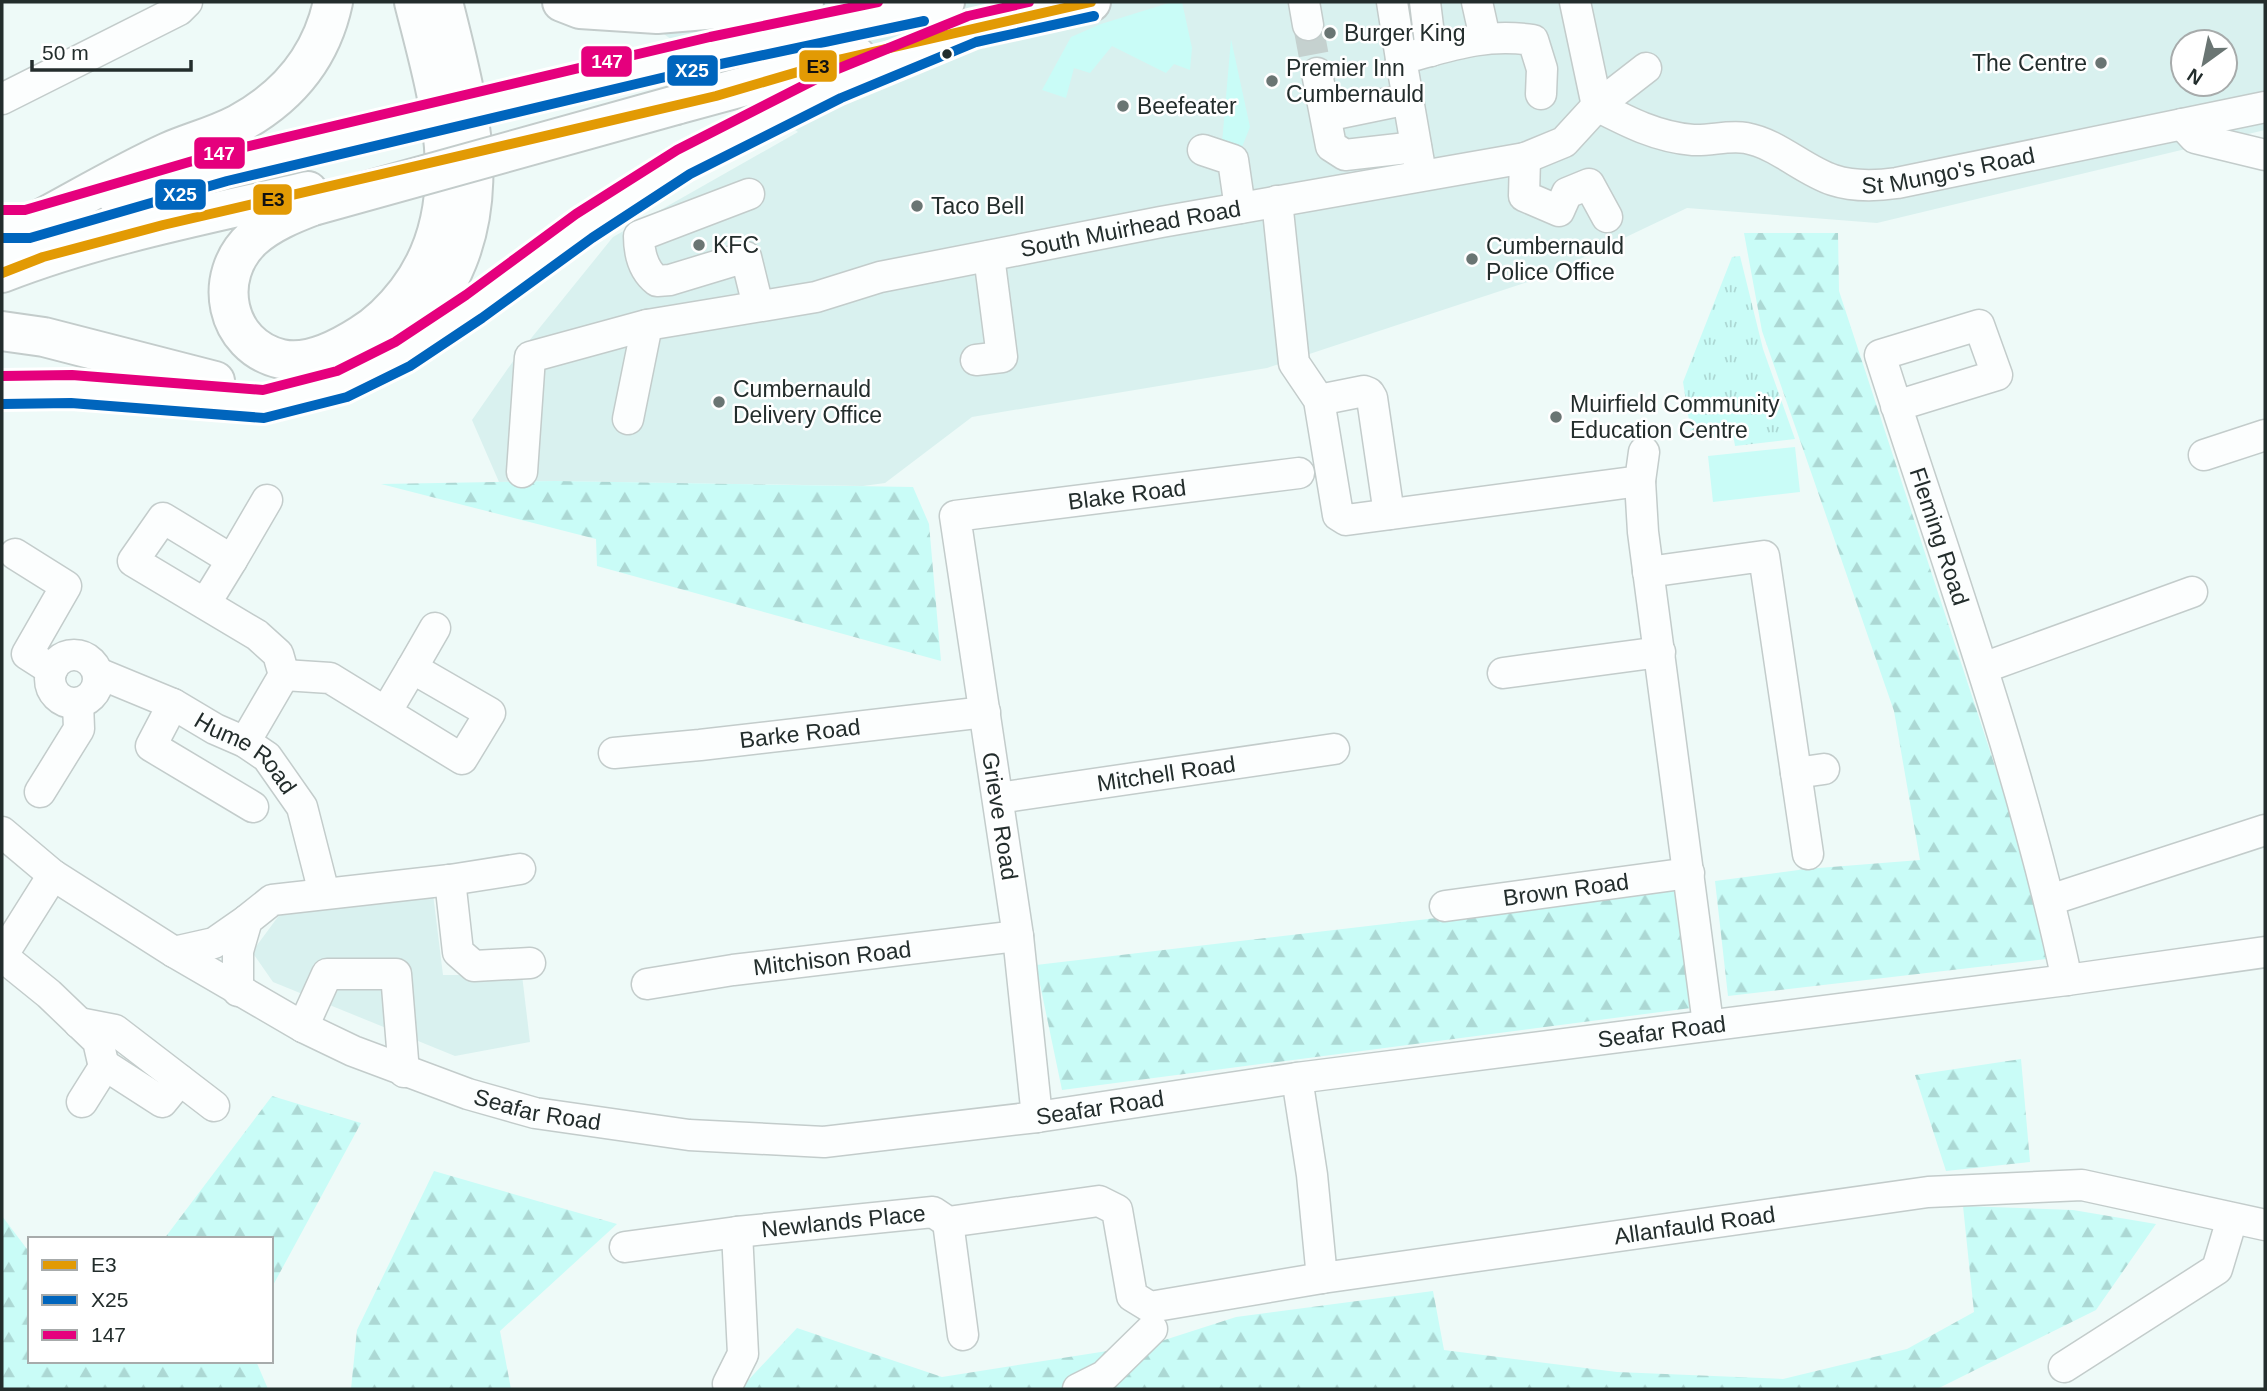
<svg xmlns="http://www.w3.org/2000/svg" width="2267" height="1391" viewBox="0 0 2267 1391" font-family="Helvetica,sans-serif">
	<defs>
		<pattern id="forest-firs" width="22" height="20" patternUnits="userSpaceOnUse" patternTransform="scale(1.75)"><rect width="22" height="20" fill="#c9fcf7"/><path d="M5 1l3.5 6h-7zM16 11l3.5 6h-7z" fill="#acd8d4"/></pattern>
		<pattern id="park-tufts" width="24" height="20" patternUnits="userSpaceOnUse" patternTransform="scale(1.75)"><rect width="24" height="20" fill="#c9fcf7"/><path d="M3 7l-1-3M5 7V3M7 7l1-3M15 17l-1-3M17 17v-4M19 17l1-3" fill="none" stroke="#acd8d4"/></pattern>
	</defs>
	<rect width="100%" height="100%" fill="#eefaf8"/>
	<path fill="#d9f1ef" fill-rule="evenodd" d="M620 2H2265V130L1877 223 1687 208 1540 278 1267 368 972 417 885 483 863 486 555 481 499 482 472 420 516 357 613 237 798 132ZM2183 42H2225V84H2183Z
		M433 894 443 975H522L530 1042 455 1056 273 982 252 952 283 910Z"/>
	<path fill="#c9fcf7" d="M1172 2H1182L1192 48 1190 70 1174 64 1166 73 1112 46 1090 73 1074 68 1066 98 1042 90 1071 37 1101 24Z
		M1231 39 1250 127 1242 147 1222 143Z
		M1795 447 1800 492 1713 502 1708 456Z"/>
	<path fill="url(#forest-firs)" d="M1744 233H1838L1839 291 2031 876 2046 959 1728 996 1715 881 1806 869 1920 860 1894 711 1762 331Z
		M555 481 913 487 929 524 941 661 597 566 596 539 381 484Z
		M1674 890 1691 1008 1062 1090 1036 965Z
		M2021 1059 2030 1162 1946 1171 1915 1075Z
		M272 1096 361 1123 271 1289V1239H164Z
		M434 1171 617 1224 500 1331 511 1389H351L357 1330Z
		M1963 1206 2073 1210 2156 1224 2096 1310 1937 1389H740L797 1328 942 1377 1152 1344 1236 1317 1433 1291 1444 1350 1617 1372 1783 1379 1907 1349 1974 1312Z
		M2 1216 30 1253V1361H256L268 1389H2Z"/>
	<path fill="url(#park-tufts)" d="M1740 256 1763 349 1795 439 1735 446 1733 434 1692 439 1683 382 1732 257Z"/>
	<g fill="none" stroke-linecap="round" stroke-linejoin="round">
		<path stroke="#c5d1cf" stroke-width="30" stroke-dasharray="30 15" stroke-linecap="butt" d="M1308 25 1317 73"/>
		<g stroke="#c3cccb" stroke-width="33">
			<g id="minor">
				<path d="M1304 2 1308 25"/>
				<path d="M1392 2 1401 59"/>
				<path d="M1425 2 1431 51"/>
				<path d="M1477 2 1485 38"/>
				<path id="s1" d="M1575 2 1597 106C1628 122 1657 137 1693 140 1711 141 1728 135 1746 138 1778 144 1803 170 1833 180 1854 187 1876 186 1897 183L2265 107"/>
				<path d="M1317 73 1331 146 1345 155 1416 147"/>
				<path d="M2 99 179 10 187 2"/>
				<path d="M1340 113 1408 99"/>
				<path d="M2182 124 2195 138 2265 155"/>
				<path d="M1203 150 1233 160 1240 208"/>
				<path d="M1525 158 1524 196 1559 211 1567 193 1589 184 1607 217"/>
				<path d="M1421 174 1401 59C1450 46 1482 33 1533 40L1542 69 1541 94"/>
				<path d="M749 194 639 236C639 254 643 270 657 281L670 280 746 257 758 306"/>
				<path d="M1277 201 1294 363 1319 400 1338 515 1346 520 1640 481 1644 452"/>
				<path d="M976 360 1002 357 989 256"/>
				<path d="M1319 400 1364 391 1369 393 1372 398 1389 514"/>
				<path id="s2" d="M1896 406 1997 375 1979 325 1880 355C1946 562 2022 767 2067 980"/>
				<path d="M628 419 647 325"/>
				<path d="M2204 455 2265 435"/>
				<path id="s3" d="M522 472 530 357 647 325 816 297 880 277 1161 222 1525 158 1564 142 1597 106 1646 68"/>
				<path d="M1640 481 1643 532 1708 1024"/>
				<path d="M15 554 66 586 27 654 52 670"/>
				<path d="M232 560 267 500"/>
				<path d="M1648 572 1764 556 1808 854"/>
				<path d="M205 604 232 560 163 518 133 561 257 635 278 654 284 675 245 742"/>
				<circle cx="74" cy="679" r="24"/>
				<path d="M412 668 435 628"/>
				<path d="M1983 668 2192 592"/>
				<path id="s4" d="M98 673 173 704 215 729 245 742 267 757 302 807 324 893"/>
				<path d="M1503 673 1660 652"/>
				<path d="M284 675 330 678 462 759 490 713 412 668 386 712"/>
				<path d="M173 704 151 746 253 807"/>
				<path id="s5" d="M614 753 700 745 985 712"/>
				<path d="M1796 773 1824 769"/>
				<path d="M40 792 79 729 78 703"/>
				<path id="s6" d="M998 798 1334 749"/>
				<path id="s7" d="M2 832 53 875 174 952 303 1027 353 1051 468 1094 535 1113 689 1135 824 1142 1037 1117 1297 1078 2067 980 2265 952"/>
				<path d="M450 880 458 952 474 966 530 963"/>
				<path d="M2050 900 2265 830"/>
				<path id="s8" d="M1445 906 1689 873"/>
				<path d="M174 952 214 943 247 920"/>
				<path d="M2 956 49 994 98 1041 104 1067 82 1102"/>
				<path d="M2 956 53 875"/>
				<path id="s9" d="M647 984 733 970 1018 936"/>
				<path d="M238 991V951L247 920 272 900 450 880 520 869"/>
				<path d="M79 1023 115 1030 214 1106"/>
				<path d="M303 1027 327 974H396L404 1072"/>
				<path d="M103 1064 162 1102 180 1080"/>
				<path id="s10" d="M1297 1078 1312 1175 1322 1278 1928 1192 2082 1185 2265 1225"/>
				<path id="s11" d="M1037 1117 1018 936 955 516 1299 473"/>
				<path d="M948 1222 963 1335"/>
				<path id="s12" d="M625 1247 737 1232 933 1212 948 1222 1099 1201 1117 1210 1132 1296 1150 1307 1322 1278"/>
				<path d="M2064 1367 2217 1269 2232 1219"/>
				<path d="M728 1384 743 1354 737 1232"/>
				<path d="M1078 1389 1104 1376 1152 1329"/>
			</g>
		</g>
		<g stroke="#c3cccb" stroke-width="42">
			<path id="major" d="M562 2 580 9 657 14 804 2
				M946 35 1091 2
				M713 51 945 2
				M676 105 856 56
				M117 197 223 167
				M313 206C292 214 270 223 253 238 211 276 225 346 281 359 308 365 339 349 361 335 379 324 394 309 407 292 473 206 438 97 414 2
				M39 220C82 197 124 172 168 152 191 142 215 136 238 124 288 97 321 58 333 2
				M2 235 27 224 62 213
				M2 273C100 235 205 215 308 191
				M2 331 44 337 215 381
				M407 337C505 234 474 125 443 2
				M2 390 71 389 264 404 342 384 402 354 474 307 584 226 683 162 835 85 972 29"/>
		</g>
		<use href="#minor" stroke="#fcfefe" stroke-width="30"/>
		<use href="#major" stroke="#fcfefe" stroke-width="38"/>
		<g stroke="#c3cccb" stroke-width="42" stroke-linecap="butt">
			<path id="major-bridge" d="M223 167 713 51
				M313 206 676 105"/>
		</g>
		<use href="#major-bridge" stroke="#fcfefe" stroke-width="38"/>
		<g stroke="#fff" stroke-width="16">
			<path id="bus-1" d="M2 273 43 257 163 225 716 96 842 59 1091 2"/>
		</g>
		<g stroke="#fff" stroke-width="16">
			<path id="bus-2" d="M2 238H30L227 181 716 65 924 21
				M2 404 71 403 264 418 347 397 410 366 482 318 592 238 690 174 841 98 976 42 1094 16"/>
		</g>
		<g stroke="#fff" stroke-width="16">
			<path id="bus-3" d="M2 210H25L220 153 710 37 878 2
				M2 376 72 375 263 390 337 371 395 342 466 295 576 214 677 150 830 72 968 16 1029 2"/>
		</g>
		<use href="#bus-1" stroke="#e29a04" stroke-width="10"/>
		<use href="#bus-2" stroke="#0065bd" stroke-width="10"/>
		<use href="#bus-3" stroke="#e5007d" stroke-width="10"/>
	</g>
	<g fill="#6a7573" stroke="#fff" stroke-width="2.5">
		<circle cx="1330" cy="33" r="7"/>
		<circle cx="2101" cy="63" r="7"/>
		<circle cx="1272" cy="81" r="7"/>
		<circle cx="1123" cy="106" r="7"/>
		<circle cx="917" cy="206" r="7"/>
		<circle cx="699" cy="245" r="7"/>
		<circle cx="1472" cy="259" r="7"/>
		<circle cx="719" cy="402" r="7"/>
		<circle cx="1556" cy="417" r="7"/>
	</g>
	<circle fill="#232d2c" stroke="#fff" stroke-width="2.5" cx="947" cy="54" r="6"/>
	<g text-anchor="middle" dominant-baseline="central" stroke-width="5" stroke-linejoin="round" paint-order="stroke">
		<g font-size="23" fill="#232d2c" stroke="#fff" text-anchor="start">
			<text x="1344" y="33">Burger King</text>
			<text x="2087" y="63" text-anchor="end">The Centre</text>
			<text x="1286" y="68">Premier Inn<tspan x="1286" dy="26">Cumbernauld</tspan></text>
			<text x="1137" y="106">Beefeater</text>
			<text x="931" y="206">Taco Bell</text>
			<text x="713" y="245">KFC</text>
			<text x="1486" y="246">Cumbernauld<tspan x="1486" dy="26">Police Office</tspan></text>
			<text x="733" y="389">Cumbernauld<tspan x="733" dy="26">Delivery Office</tspan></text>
			<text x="1570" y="404">Muirfield Community<tspan x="1570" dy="26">Education Centre</tspan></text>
		</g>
		<g font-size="23" fill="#232d2c" stroke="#fff">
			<text stroke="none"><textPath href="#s1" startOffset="476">St Mungo's Road</textPath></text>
			<text stroke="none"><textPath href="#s3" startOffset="730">South Muirhead Road</textPath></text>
			<text stroke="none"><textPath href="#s11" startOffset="780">Blake Road</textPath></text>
			<text stroke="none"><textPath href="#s2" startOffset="453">Fleming Road</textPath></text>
			<text stroke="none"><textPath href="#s5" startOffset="187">Barke Road</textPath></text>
			<text stroke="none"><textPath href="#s4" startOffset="170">Hume Road</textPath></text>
			<text stroke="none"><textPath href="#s6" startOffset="170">Mitchell Road</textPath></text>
			<text transform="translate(1000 816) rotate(81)">Grieve Road</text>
			<text stroke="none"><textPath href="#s8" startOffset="122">Brown Road</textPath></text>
			<text stroke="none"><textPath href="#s9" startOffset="187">Mitchison Road</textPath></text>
			<text stroke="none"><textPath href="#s7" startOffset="1743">Seafar Road</textPath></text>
			<text stroke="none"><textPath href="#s7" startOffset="1176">Seafar Road</textPath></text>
			<text stroke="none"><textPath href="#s7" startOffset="609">Seafar Road</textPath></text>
			<text stroke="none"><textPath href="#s12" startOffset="220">Newlands Place</textPath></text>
			<text stroke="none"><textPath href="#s10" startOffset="578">Allanfauld Road</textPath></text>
		</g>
	</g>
	<g stroke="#fff" stroke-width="2.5">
		<rect x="580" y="45" width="53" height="33" rx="7" fill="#e5007d"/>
		<rect x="798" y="49" width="40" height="34" rx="7" fill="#e29a04"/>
		<rect x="666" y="54" width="53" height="33" rx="7" fill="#0065bd"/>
		<rect x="193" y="136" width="53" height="34" rx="7" fill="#e5007d"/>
		<rect x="154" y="178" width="53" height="33" rx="7" fill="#0065bd"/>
		<rect x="252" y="183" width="41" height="33" rx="7" fill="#e29a04"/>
	</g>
	<g font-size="19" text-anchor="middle" font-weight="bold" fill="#fff">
		<text x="607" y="68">147</text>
		<text x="692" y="77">X25</text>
		<text x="219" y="160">147</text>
		<text x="180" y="201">X25</text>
	</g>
	<g font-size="19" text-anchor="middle" font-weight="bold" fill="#111">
		<text x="818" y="73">E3</text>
		<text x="273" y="206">E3</text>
	</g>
	<rect width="2267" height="1391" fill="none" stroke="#232d2c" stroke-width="7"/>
	<rect x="28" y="1237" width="245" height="126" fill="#ffffff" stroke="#a7abab" stroke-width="2"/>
	<rect x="42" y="1260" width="35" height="10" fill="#e29a04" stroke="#a7abab" stroke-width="2"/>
	<text x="91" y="1272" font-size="21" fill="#232d2c">E3</text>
	<rect x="42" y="1295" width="35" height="10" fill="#0065bd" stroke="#a7abab" stroke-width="2"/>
	<text x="91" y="1307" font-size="21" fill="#232d2c">X25</text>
	<rect x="42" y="1330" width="35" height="10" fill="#e5007d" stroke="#a7abab" stroke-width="2"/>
	<text x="91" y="1342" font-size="21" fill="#232d2c">147</text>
	<g transform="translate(2204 63) rotate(213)"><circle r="33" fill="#ffffff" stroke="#a7abab" stroke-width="2"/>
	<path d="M0-5L12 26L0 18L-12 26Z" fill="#6a7573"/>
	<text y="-10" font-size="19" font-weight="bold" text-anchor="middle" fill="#232d2c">N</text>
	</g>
	<path d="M32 60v10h159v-10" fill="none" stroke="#232d2c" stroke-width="3.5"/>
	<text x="42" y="60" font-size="21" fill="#232d2c" stroke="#ffffff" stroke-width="5" paint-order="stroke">50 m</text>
</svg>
